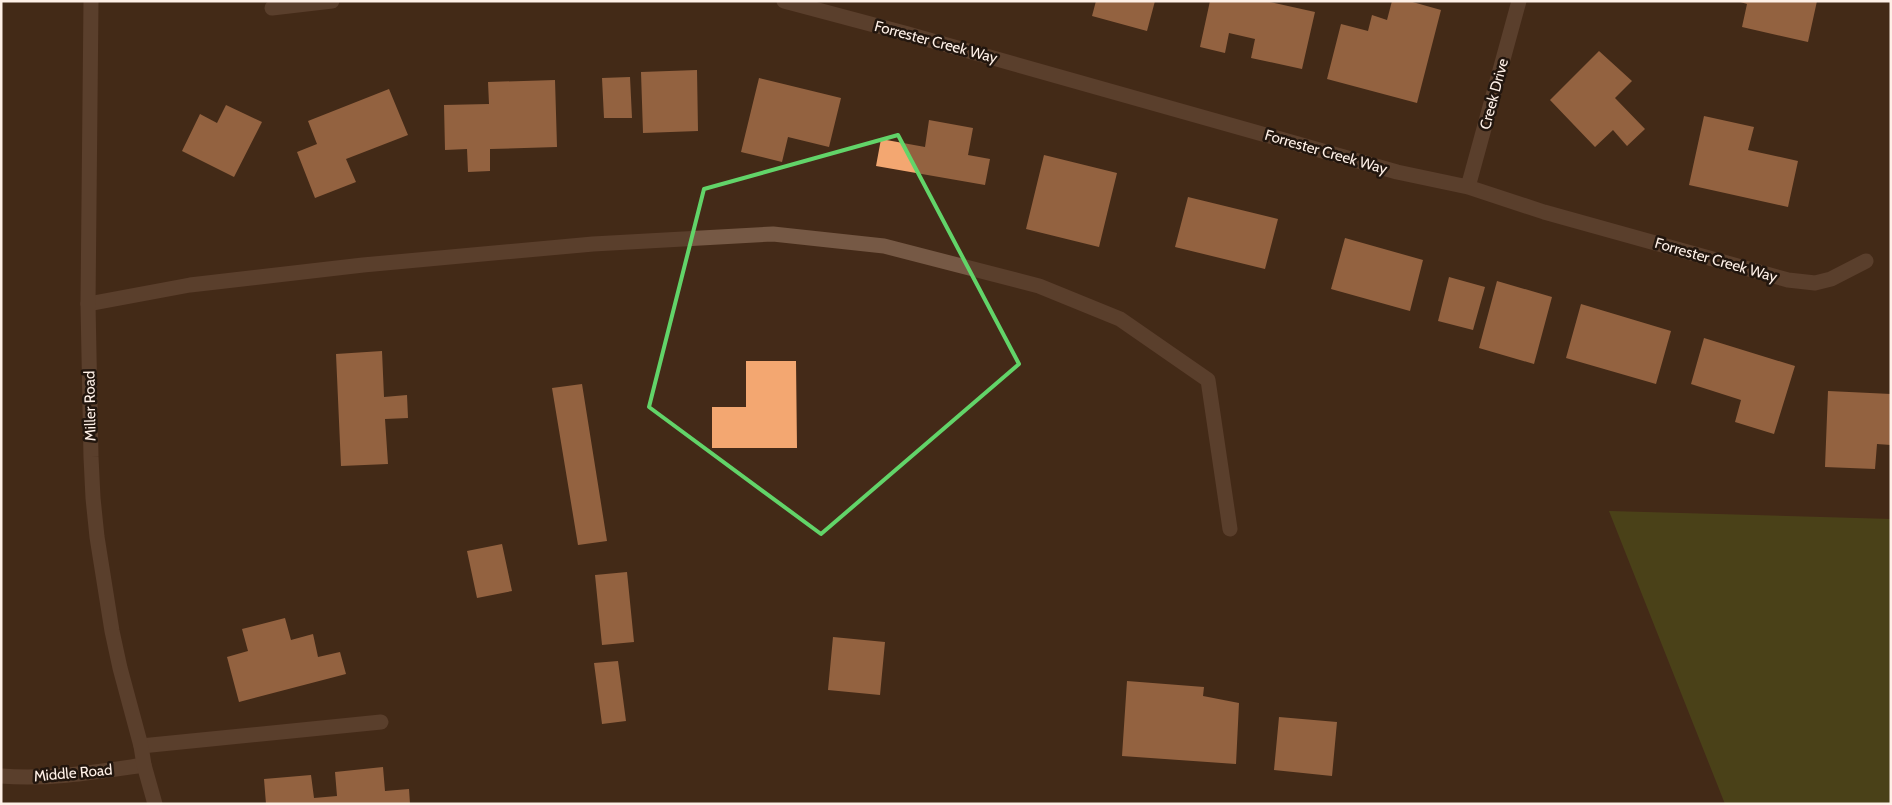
<svg xmlns="http://www.w3.org/2000/svg" width="1892" height="805" viewBox="0 0 1892 805" font-family="Cabin,sans-serif">
	<rect width="100%" height="100%" fill="#442a18"/>
	<path fill="#535e1a" d="M1609 511 1891 519V804H1725Z"/>
	<path fill="#f3a771" d="M1096 1H1155L1147 31 1092 16Z
		M1210 1H1265L1315 12 1302 69 1251 58 1255 39 1229 33 1225 53 1200 47Z
		M1392 1H1409L1441 10 1417 103 1327 79 1341 24 1368 31 1372 15 1387 20Z
		M1737 1H1817L1808 42 1742 27 1747 4Z
		M1599 51 1632 81 1615 98 1645 129 1627 146 1613 130 1595 147 1550 100Z
		M697 70 698 131 643 133 641 72Z
		M630 77 632 118H604L602 78Z
		M759 78 841 98 829 147 788 137 782 162 741 152Z
		M555 80 557 147 490 149V171L468 172 467 149 445 150 444 105 489 104 488 82Z
		M389 89 408 135 346 159 356 182 315 198 297 152 317 144 308 121Z
		M226 105 262 122 234 177 182 151 200 114 217 123Z
		M1704 116 1754 127 1748 150 1798 161 1788 207 1689 185Z
		M929 120 973 128 968 155 990 159 985 185 876 166 881 139 925 147Z
		M1044 155 1117 173 1099 247 1026 229Z
		M1188 197 1278 219 1265 269 1175 247Z
		M1345 238 1423 260 1410 311 1331 289Z
		M1449 277 1485 287 1473 330 1438 321Z
		M1497 281 1552 297 1534 364 1479 348Z
		M1581 304 1671 331 1656 384 1566 358Z
		M1704 338 1795 366 1774 434 1735 422 1741 400 1691 384Z
		M382 351 384 397 407 395 408 418 385 419 388 464 341 466 336 354Z
		M746 361H796L797 448H712V407H746Z
		M582 384 607 541 578 545 552 388Z
		M1828 391 1891 394V445L1877 444 1875 469 1825 467Z
		M502 544 512 591 477 598 467 551Z
		M627 572 634 642 602 645 595 575Z
		M285 618 291 640 313 634 318 657 340 652 346 674 239 702 227 657 248 651 242 629Z
		M833 637 885 642 880 695 828 690Z
		M618 661 626 721 602 724 594 663Z
		M1127 681 1204 687 1203 696 1239 703 1236 764 1122 756Z
		M1279 717 1337 722 1332 776 1274 770Z
		M383 767 385 791 409 789 410 804H266L264 779 311 775 314 798 337 796 335 772Z"/>
	<g fill="none" stroke-linecap="round" stroke-linejoin="round">
		<path stroke="#765945" stroke-width="15" d="M88 304 190 285 363 265 593 244 773 234 884 246 1039 286 1120 319 1208 380 1230 529
			M141 746 381 722"/>
		<path stroke="#765945" stroke-width="15" d="M784 1 908 34 1397 172 1468 187 1544 212 1788 280 1815 283 1831 279 1866 261
			M272 8 332 1
			M1468 187 1519 1
			M1 776C49 780 96 772 144 765"/>
		<path stroke="#765945" stroke-width="15" d="M91 1 88 304 91 457 93 498 97 537 112 631 120 668 141 746 144 765 155 804"/>
	</g>
	<path d="M0 0H1892V805H0ZM898 135 1019 364 821 534 649 407 704 189Z" fill="#442a18" fill-opacity=".55" fill-rule="evenodd"/>
	<path fill="none" stroke="#62d469" stroke-width="4" stroke-linejoin="round" d="M898 135 1019 364 821 534 649 407 704 189Z"/>
	<g text-anchor="middle" dominant-baseline="central" stroke-width="5" stroke-linejoin="round" paint-order="stroke">
		<g font-size="15" fill="#fef0e7" stroke="#22160e">
			<text transform="translate(936 42) rotate(15)">Forrester Creek Way</text>
			<text transform="translate(1494 94) rotate(-75)">Creek Drive</text>
			<text transform="translate(1326 152) rotate(16)">Forrester Creek Way</text>
			<text transform="translate(1716 260) rotate(16)">Forrester Creek Way</text>
			<text transform="translate(90 406) rotate(-91)">Miller Road</text>
			<text transform="translate(73 773) rotate(-5)">Middle Road</text>
		</g>
	</g>
	<rect width="1892" height="805" fill="none" stroke="#fef0e7" stroke-width="5"/>
</svg>
